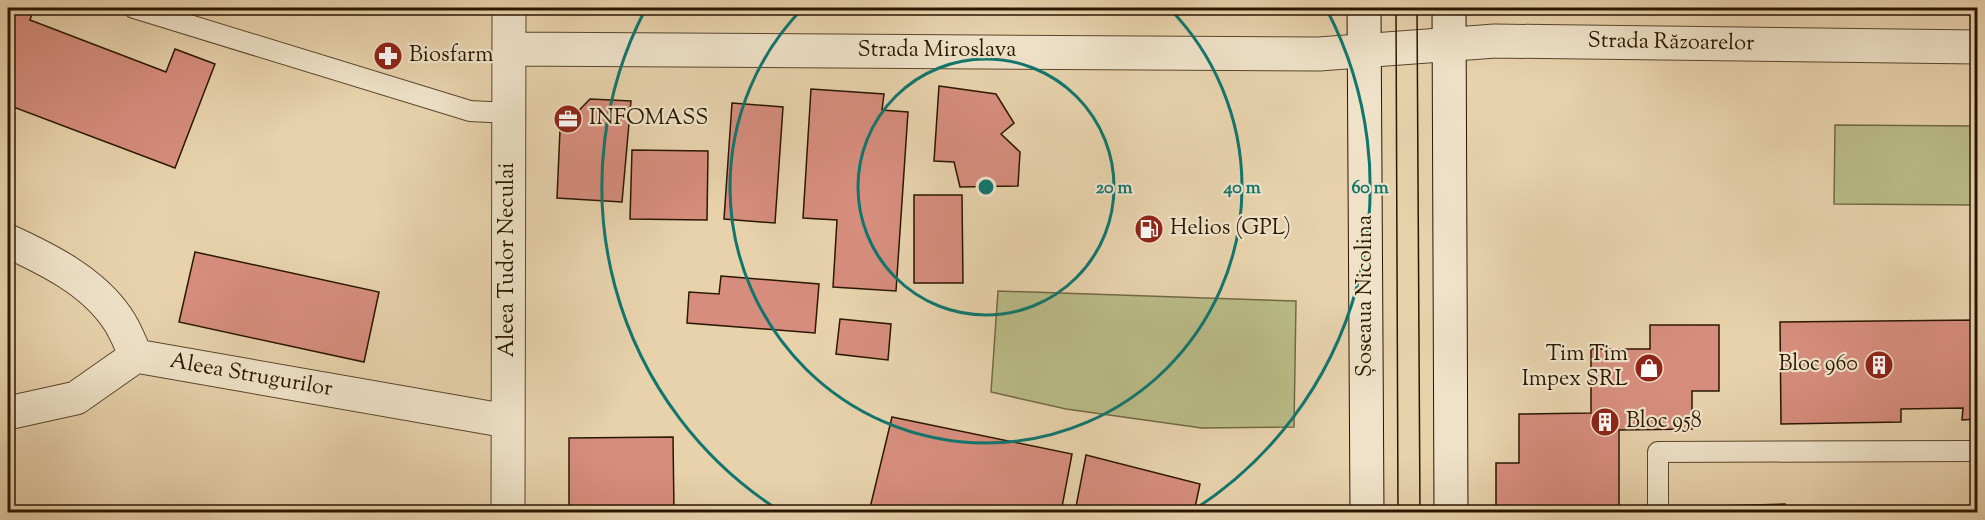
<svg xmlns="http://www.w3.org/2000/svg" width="1985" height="520" viewBox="0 0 1985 520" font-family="'Sorts Mill Goudy',serif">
	<rect width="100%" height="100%" fill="#e7d2ac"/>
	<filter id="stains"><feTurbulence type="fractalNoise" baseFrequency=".00333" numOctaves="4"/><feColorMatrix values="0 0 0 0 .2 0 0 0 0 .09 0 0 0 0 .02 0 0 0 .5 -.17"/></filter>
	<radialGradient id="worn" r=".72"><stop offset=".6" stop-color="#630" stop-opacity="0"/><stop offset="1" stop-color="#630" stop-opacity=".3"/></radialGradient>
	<path fill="#b9bb87" stroke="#726944" stroke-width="1.5" d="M1835 125 1977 126V205L1834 204Z
		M998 291 1296 301 1294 427 1202 428 1066 409 991 392Z"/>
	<path fill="#d68d7d" stroke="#2b1700" stroke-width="1.5" d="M8 8H34L30 20 166 72 175 49 215 64 175 168 8 105Z
		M939 86 996 94 1014 123 1001 134 1020 152 1018 186 960 187 954 162 934 161Z
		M811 89 884 94 882 110 908 112 896 291 833 287 837 220 803 218Z
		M590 99 631 101 622 202 557 198 560 130Z
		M732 103 783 107 775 223 724 219Z
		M632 150 708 151 707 220 630 219Z
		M914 195H962L963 283H914Z
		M195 252 379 292 364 362 179 322Z
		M721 276 819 284 815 333 687 323 689 292 719 294Z
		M840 319 891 324 888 360 836 354Z
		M1978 320V419L1962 420 1963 408 1901 409V422L1781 424 1780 322Z
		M1650 325H1719V391H1692V429L1619 430V512H1496V463H1519V414L1591 413V349H1650Z
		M892 417 1072 454 1061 512H869Z
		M673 437 674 512H569V438Z
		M1086 455 1200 484 1194 512H1075Z
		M1785 504 1786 512H1715V506Z"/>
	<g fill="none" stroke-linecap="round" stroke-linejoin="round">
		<g stroke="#5a462b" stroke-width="22">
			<path id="lane" d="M134 8 470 111 509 113
				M1658 512V452L1978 451"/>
		</g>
		<g stroke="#5a462b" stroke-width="35">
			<path id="street" d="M510 49 1319 54 1495 41 1978 47
				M8 241C47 259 92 281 117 318 125 329 130 343 136 356
				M8 413 76 398 136 356 507 421
				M508 512 509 8"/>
		</g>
		<g stroke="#2b1700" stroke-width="35">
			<path id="secondary" d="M1364 8 1367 512
				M1449 8 1451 512"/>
		</g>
		<use href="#lane" stroke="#efe2c9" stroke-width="20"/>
		<use href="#street" stroke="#efe2c9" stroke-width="33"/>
		<use href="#secondary" stroke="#efe2c9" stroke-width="33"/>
		<path stroke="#2b1700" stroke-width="1.5" d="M1396 8 1398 512
			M1417 8 1420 512"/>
	</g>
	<g fill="none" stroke="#0f766e" stroke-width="3">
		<circle cx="986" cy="187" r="128"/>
		<path d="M1169 8A256 256 0 1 1 803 8"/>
		<path d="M780 511A384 384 0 0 1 645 10M1327 10A384 384 0 0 1 1192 511"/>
	</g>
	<defs>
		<g id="pharmacy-disc" transform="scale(1.5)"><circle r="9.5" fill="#8f2418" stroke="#efe2c9"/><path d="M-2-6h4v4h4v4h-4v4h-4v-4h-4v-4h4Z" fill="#fff"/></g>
		<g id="office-disc" transform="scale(1.5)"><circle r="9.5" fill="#8f2418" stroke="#efe2c9"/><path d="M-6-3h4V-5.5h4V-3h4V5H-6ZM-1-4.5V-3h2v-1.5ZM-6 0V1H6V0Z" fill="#fff"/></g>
		<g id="fuel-disc" transform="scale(1.5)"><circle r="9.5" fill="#8f2418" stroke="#efe2c9"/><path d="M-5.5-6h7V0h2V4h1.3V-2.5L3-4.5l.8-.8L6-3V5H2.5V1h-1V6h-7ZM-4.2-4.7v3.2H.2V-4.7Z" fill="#fff"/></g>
		<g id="building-disc" transform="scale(1.5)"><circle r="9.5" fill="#8f2418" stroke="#efe2c9"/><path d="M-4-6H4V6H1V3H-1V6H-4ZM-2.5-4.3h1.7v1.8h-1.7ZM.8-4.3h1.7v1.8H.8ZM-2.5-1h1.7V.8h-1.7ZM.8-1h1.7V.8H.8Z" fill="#fff"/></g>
		<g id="shop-disc" transform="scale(1.5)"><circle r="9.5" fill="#8f2418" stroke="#efe2c9"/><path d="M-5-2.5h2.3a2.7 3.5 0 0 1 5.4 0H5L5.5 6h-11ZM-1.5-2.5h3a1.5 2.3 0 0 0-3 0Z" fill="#fff"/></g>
	</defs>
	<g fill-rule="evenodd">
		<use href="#pharmacy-disc" x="388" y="56"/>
		<use href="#office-disc" x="568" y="119"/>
		<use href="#fuel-disc" x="1149" y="229"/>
		<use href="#building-disc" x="1879" y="365"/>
		<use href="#shop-disc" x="1649" y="368"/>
		<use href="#building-disc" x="1605" y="422"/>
	</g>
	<g text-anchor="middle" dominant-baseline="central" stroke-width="4.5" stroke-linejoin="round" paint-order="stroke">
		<g font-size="22" fill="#2b1700" stroke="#efe2c9">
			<text transform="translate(1671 43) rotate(1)">Strada Răzoarelor</text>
			<text x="937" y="51">Strada Miroslava</text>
			<text transform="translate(508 260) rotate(-90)">Aleea Tudor Neculai</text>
			<text transform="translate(1366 296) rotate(-90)">Șoseaua Nicolina</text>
			<text transform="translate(251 376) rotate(10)">Aleea Strugurilor</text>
		</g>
		<g font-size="22" fill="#2b1700" stroke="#efe2c9" text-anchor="start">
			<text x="409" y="56">Biosfarm</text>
			<text x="589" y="119">INFOMASS</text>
			<text x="1170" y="229">Helios (GPL)</text>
			<text x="1628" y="355" text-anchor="end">Tim Tim<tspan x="1628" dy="25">Impex SRL</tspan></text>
			<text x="1858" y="365" text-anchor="end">Bloc 960</text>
			<text x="1626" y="422">Bloc 958</text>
		</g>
	</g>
	<circle cx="986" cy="187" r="9" fill="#0f766e" stroke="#efe2c9" stroke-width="3"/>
	<g font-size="18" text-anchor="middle" font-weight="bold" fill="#0f766e" stroke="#efe2c9" stroke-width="4.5" stroke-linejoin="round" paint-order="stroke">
		<text x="1114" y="193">20 m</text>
		<text x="1242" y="193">40 m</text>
		<text x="1370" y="193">60 m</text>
	</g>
	<rect width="1985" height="520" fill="none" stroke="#e7d2ac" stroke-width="30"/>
	<rect x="9" y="9" width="1967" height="502" fill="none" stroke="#2b1700" stroke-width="3"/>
	<rect x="15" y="15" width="1955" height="490" fill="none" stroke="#2b1700" stroke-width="1.5"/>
	<rect width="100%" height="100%" filter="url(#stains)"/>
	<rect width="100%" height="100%" fill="url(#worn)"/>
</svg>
